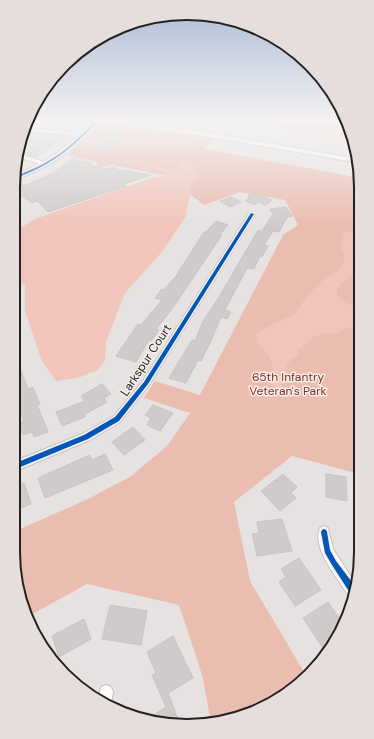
<svg xmlns="http://www.w3.org/2000/svg" width="374" height="739" viewBox="0 0 374 739" font-family="'DM Sans',sans-serif">
	<rect width="100%" height="100%" fill="#e6e2e1"/>
	<path fill="#eabdb0" d="M106 124 213 139 205 149 360 178V474L292 456 234 502 250 581 307 677 264 708 211 724 203 678 179 605 87 584 27 617C16 597 13 555 13 532L86 500 130 477 167 446 190 413 144 398 155 381 200 395 283 235 298 225 285 200 240 192 204 205 167 176 113 165 99 167 94 161 67 156 99 126Z"/>
	<path fill="#f1c5ba" d="M240 121H348L353 139Z
		M133 161 174 171 179 169 177 164C184 161 193 163 200 167L192 170 199 177 192 182 186 216 162 252 125 293 106 342 105 360 98 370 78 378 56 381 41 359 25 310V285L13 278V229L22 227 35 219 154 177 163 176 165 173Z
		M345 232H360V240L353 244C351 252 354 256 360 261V266L337 288V295L344 302 360 307V317L353 320 356 323 353 327 339 330 338 333C332 335 327 333 322 334 312 335 308 343 301 348H297L298 355 291 359 286 367 288 378 281 388 272 386 268 378 274 371 270 356 257 343 256 335 266 327 295 314 306 297 323 280 342 268 345 255 340 246 342 240 343 234Z"/>
	<path fill="#cecbca" stroke="#c7c4c3" d="M43 121 58 122 57 123 75 126 71 131 37 128Z
		M33 133 68 135 62 143 57 142 36 158 20 153 21 146Z
		M105 134 123 136 109 152 91 150Z
		M72 159 92 163 90 165 107 169 114 167 122 172 125 170 151 175 124 184 126 186 48 212 37 201 32 203 13 190V187L21 184 24 186 53 173Z
		M250 193 254 194 272 200 266 205 258 202 255 205 245 201 248 199Z
		M231 197 241 202 230 207 220 201Z
		M286 207 292 216 287 217 279 232 273 231 264 245 268 246 262 257 260 256 254 269 247 268 225 310 231 312 227 319 221 317 211 341 201 361 198 360 186 383 169 378 192 340 195 341 203 321 219 297 254 237 258 230 262 231 273 214 270 209Z
		M216 221 228 225 219 235H222L172 309 156 329 159 330 152 340H149L136 362 116 356 138 324 141 325 162 300 155 298 162 289 164 290 176 276 204 232H206Z
		M13 314 21 334 13 336Z
		M20 368 28 389 33 387 40 404 37 405 48 432 34 437 32 432 23 435 19 423 24 421 13 393V370Z
		M102 384 111 394 104 398 107 402 85 414V417L62 426 56 412 85 401 81 396Z
		M153 405 173 413 160 431 147 425 151 418 145 415Z
		M133 427 145 440 124 455 112 442Z
		M105 454 113 470 45 498 38 478 90 455 92 460Z
		M283 474 297 487 291 493 296 498 280 511 261 491Z
		M326 474 346 477 347 501 326 497Z
		M24 483 31 504 13 511V488Z
		M282 519 292 551 257 556 252 534 259 533 257 522Z
		M299 558 321 590 295 606 279 582 286 577 281 569Z
		M328 602 344 625 326 653 303 618Z
		M110 605 147 611 141 645 102 639Z
		M84 619 91 639 59 657 52 636Z
		M173 636 193 678 168 693 180 724 153 723 146 720 166 707 152 675 156 673 147 652Z"/>
	<g fill="none" stroke-linecap="round" stroke-linejoin="round">
		<g stroke="#c3c0c0" stroke-width="2">
			<path id="minor" d="M26 129 84 133 86 134 84 135 26 131Z
				M19 154 48 163 49 164 46 166 18 157Z
				M252 212 255 214 149 385 120 422 90 440 13 472V462L82 434 114 416 143 381 249 214Z
				M324 526 328 528 333 549 355 583 352 596 348 595C338 579 311 547 320 528Z
				M106 685 111 687 113 692 111 705 98 700 101 687Z"/>
		</g>
		<g stroke="#c3c0c0" stroke-width="2">
			<path id="tertiary" d="M94 121H100C77 148 47 170 13 180V175C46 164 69 145 94 121Z"/>
		</g>
		<g stroke="#c3c0c0" stroke-width="2">
			<path id="secondary" d="M102 121H121L211 133 358 159 359 163 211 137 105 123Z"/>
		</g>
		<use href="#minor" fill="#fbfbfa" fill-rule="evenodd"/>
		<use href="#tertiary" fill="#fbfbfa" fill-rule="evenodd"/>
		<use href="#secondary" fill="#fbfbfa" fill-rule="evenodd"/>
		<g stroke="#f6eeec" stroke-width="3">
			<path id="cycleway" d="M95 121H98C73 148 49 167 13 179V177C25 172 37 168 48 161 66 151 81 136 95 121Z
				M251 213 254 214 148 384 119 421 88 439 13 470V464L84 435 115 417 144 382Z
				M324 529 326 530 327 532 330 550 336 561 355 586 353 593H350L332 565 325 553 321 532 322 530Z"/>
		</g>
		<use href="#cycleway" fill="#0057b8" fill-rule="evenodd"/>
	</g>
	<linearGradient id="sky" x2="0" y2="1"><stop stop-color="#abbbd6"/><stop offset="0.54" stop-color="#f4f2f2"/><stop offset="1" stop-color="#f4f2f2" stop-opacity="0"/></linearGradient>
	<rect width="374" height="225" fill="url(#sky)"/>
	<g text-anchor="middle" dominant-baseline="central" stroke-width="3" stroke-linejoin="round" paint-order="stroke">
		<g font-size="12" fill="#252322" stroke="#f6eeec">
			<text transform="translate(146 360) rotate(-57)">Larkspur Court</text>
		</g>
		<g font-size="12" fill="#873019" stroke="#f6eeec">
			<text x="288" y="377">65th Infantry<tspan x="288" dy="14">Veteran's Park</tspan></text>
		</g>
	</g>
	<path d="M0 0H374V739H0ZM187 20H187A167 167 0 0 1 354 187V552A167 167 0 0 1 187 719H187A167 167 0 0 1 20 552V187A167 167 0 0 1 187 20Z" fill="#e5dedc" fill-rule="evenodd"/>
	<path fill="none" stroke="#252322" stroke-width="2" d="M187 20H187A167 167 0 0 1 354 187V552A167 167 0 0 1 187 719H187A167 167 0 0 1 20 552V187A167 167 0 0 1 187 20Z"/>
</svg>
